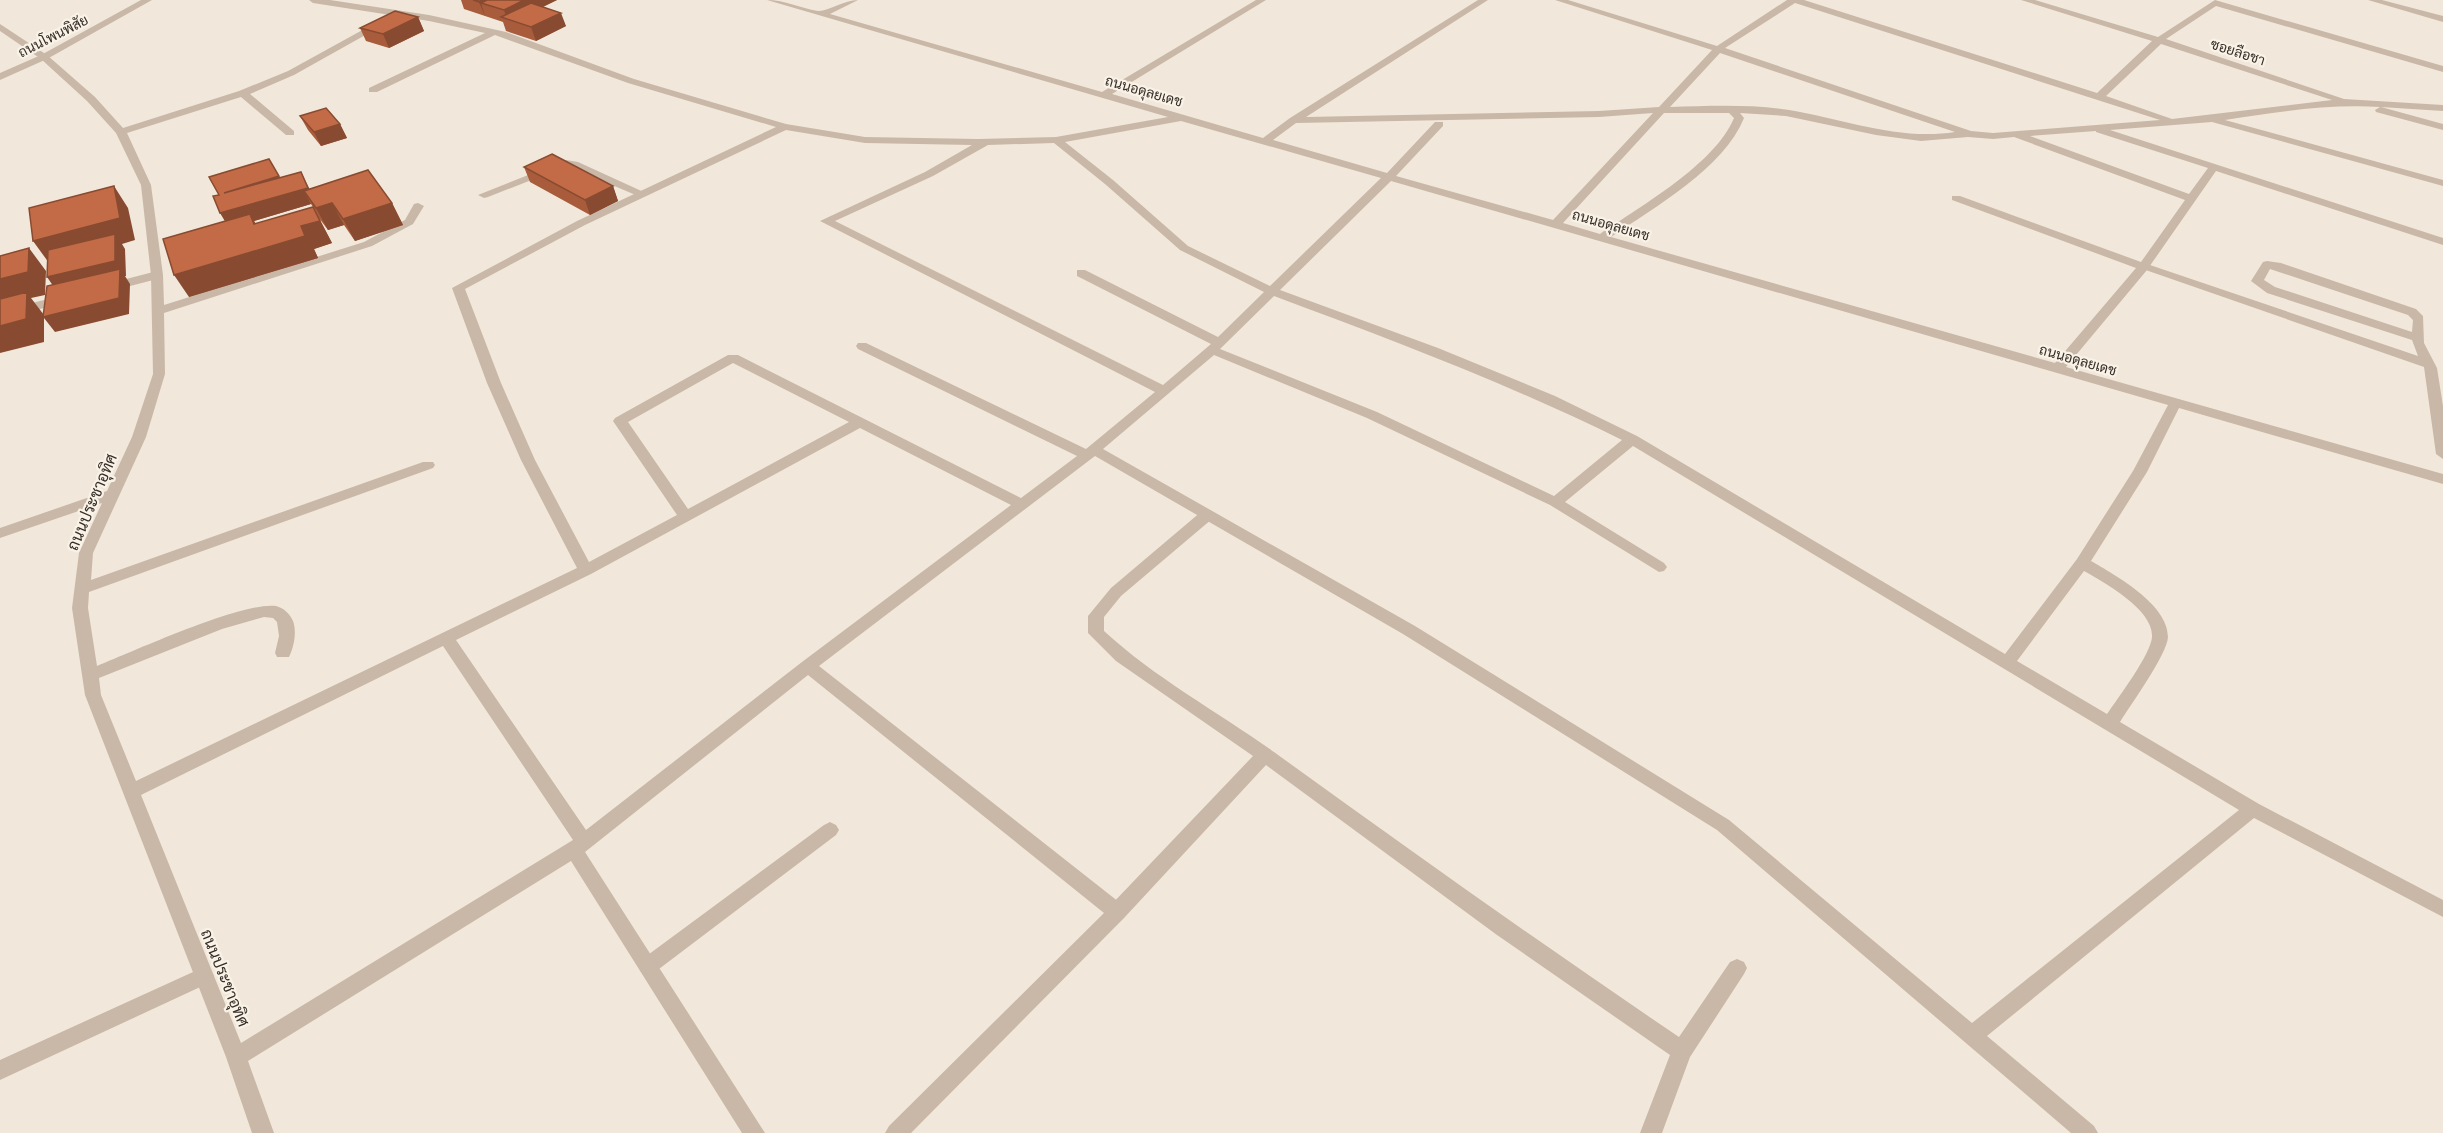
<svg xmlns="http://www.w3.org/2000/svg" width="2443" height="1133" viewBox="0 0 2443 1133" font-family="'DM Sans',Sarabun,sans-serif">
	<rect width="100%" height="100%" fill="#f1e8db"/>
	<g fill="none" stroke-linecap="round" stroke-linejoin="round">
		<path fill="#c9b8a7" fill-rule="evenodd" d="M566 160 578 162 648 194 646 196H638L567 166 488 197 484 198 478 195Z
			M2267 261 2281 263 2416 309 2423 316 2424 343 2437 368 2443 406V459L2436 454 2424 367 2137 267 2139 264H2147L2418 356 2412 340 2267 293 2251 281 2263 262ZM2270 269 2408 315 2413 320 2412 332 2275 287 2264 280Z
			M157 271 161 272V278L111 291 105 287 107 284Z
			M64 295 70 299 68 302 0 319V311Z
			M1207 510 1214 515 1212 519 1121 596 1104 617V631C1155 678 1218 712 1274 752 1408 849 1543 945 1679 1037L1730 962 1737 959 1744 962 1747 968 1744 974 1690 1057 1662 1133H1640L1670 1055 1497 935 1266 765 1124 918 1117 920 1110 918 1108 912 1110 906 1253 756 1116 661 1088 633V616L1111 588 1202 511Z
			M830 822 836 825 839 830 836 835 655 972 648 975 641 972 638 966 641 960 824 825Z
			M204 967 211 970 214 976 211 982 0 1080V1060Z"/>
		<path fill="#c9b8a7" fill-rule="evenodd" d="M309 0H330L429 15 506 32 634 79 786 124 865 137 978 139 1056 137 1168 117 767 0C785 0 800 8 818 11 827 12 844 0 858 0L830 14 1102 92 1256 0H1266L1112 94 1263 138 1290 118 1478 0H1488L1306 117 1599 111 1659 107 1712 50 1555 0H1568L1717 46 1787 0H1804L2097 93 2152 41 2021 0H2035L2158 37 2215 0 2443 66V72L2216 6 2166 39 2344 99 2443 105V111L2381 107 2443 124V130L2376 112 2375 110 2380 107C2327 104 2277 112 2225 120L2443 180V186L2212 122 2110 130 2443 238V245L2216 171 2147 270 2066 367 2443 474V484L2179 408 2147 472 2091 561C2115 575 2168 604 2168 637 2167 655 2131 704 2120 722L2259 804 2443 900V917L2254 818 1987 1036 2094 1126 2098 1133H2071L1717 830 1403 634 1095 456 819 666 1124 906 1126 912 1124 918 911 1133H885L889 1126 1104 913 808 675 585 852 765 1133H742L571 861 248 1061 274 1133H252L226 1057 85 695 72 608 79 553 102 503 0 538V528L107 491 132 437 153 374 151 275 141 185 116 133 87 101 41 59 0 31V24L47 55 95 97 123 128 239 91 288 71 377 22 385 24 294 75 250 94 294 131V135H286L241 97 127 133 151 185 163 275 164 305 364 242 405 220 414 204 418 203 424 206 413 224 372 246 164 313 165 374 146 437 93 553 91 580 423 462H433L435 465 433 468 89 592 88 608 97 666C132 652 244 601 276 606 284 608 290 614 293 621 297 632 294 647 289 657H277L275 653 279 636 277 622 273 618 264 617 222 629 99 678 101 695 136 781 577 568 521 460 487 383 452 288 577 221 776 127 628 83 495 35 377 92H369V88L485 33 429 21 313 3ZM1795 3 2160 120 1993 133 1971 131 1725 48ZM2161 44 2332 100 2172 119 2106 96ZM1720 53 1955 132C1899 141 1844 119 1789 110 1750 104 1709 106 1670 107ZM1653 113 1553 220 1396 176 1443 126V122H1435L1387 173 1273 140 1296 123 1599 117ZM1664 113H1729L1734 118C1715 164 1641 206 1600 234L1563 223ZM1740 113 1786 116 1876 135 1921 141 1968 137 1993 139 2014 137 2185 200 2141 262 1960 196H1952V200L2136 268 2055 363 1611 237C1655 207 1724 168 1744 118ZM1181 121 1381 178 1270 286 1188 246 1113 180 1065 142ZM786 130 865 143 972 145 925 172 820 221 1155 392 1086 449 866 343H858L856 346 858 349 1077 456 1021 498 738 355H728L615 418 613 421 677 515 589 562 535 460 501 383 465 289 585 225ZM2096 131V132L2208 168 2189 194 2030 136ZM1054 143 1105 184 1180 250 1264 292 1218 337 1085 270H1077V276L1211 344 1163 385 835 221 933 176 988 145ZM1391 181 2168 405 2133 471 2077 559 2005 654 1637 436 1555 396 1438 348 1280 290ZM1274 296C1392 340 1509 384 1622 440L1554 496 1377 412 1220 349ZM1214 355 1367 418 1550 505 1659 572 1664 571 1667 567 1664 563 1565 502 1633 446 2239 810 1972 1023 1729 820 1415 626 1103 449ZM733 363 849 422 688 509 628 422ZM860 428 1011 505 802 662 586 830 456 640 591 574ZM2084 571C2105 583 2154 610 2152 637 2151 654 2118 698 2107 714L2017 661ZM443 646 573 840 241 1043 141 795Z
			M2368 0H2382L2443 16V22Z"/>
		<path fill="#c9b8a7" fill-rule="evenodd" d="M141 0H152L47 59 0 80V73L41 55Z"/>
	</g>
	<path fill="#a85c3c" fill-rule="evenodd" d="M461 0H557L543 7 566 26 536 41 506 31 503 22 464 9Z
		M418 17 424 31 389 48 366 41 360 28Z
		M300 116 340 124 347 138 321 146 308 130Z
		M524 167 613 186 618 201 590 215 530 182Z
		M280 177 310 189 392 203 403 225 355 241 344 225 328 230 319 218 332 243 314 249 318 258 189 297 225 221ZM311 204 313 207 256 224 254 221Z"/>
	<path fill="#884b31" d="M484 0H511L481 3 485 16 479 2Z
		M524 0H557L513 21 507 19 504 10Z
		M561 13 566 26 536 41 531 27Z
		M418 17 424 31 389 48 383 34Z
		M340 124 347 138 321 146 314 132Z
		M301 172 316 202 304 191 311 204 254 221 263 236 229 228 220 213Z
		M279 176 288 190 224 193Z
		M114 186 128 208 135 240 122 244 125 249 126 276H125L130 284 129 314 55 332 44 318V342L0 353V279L29 248 46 271 45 295 31 298 44 315 58 293 47 277 49 263 33 241Z
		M613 186 618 201 590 215 585 200Z
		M332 203 344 225 328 230 316 208Z
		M392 203 403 225 355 241 343 219Z
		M313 207 332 243 314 249 318 258 189 297 174 275Z"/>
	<path fill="#c36b46" stroke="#884b31" stroke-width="1.5" d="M473 0H484L479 2Z
		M487 0H524L504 10 481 3Z
		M531 3 561 13 531 27 501 17Z
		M395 11 418 17 383 34 360 28Z
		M326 108 340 124 314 132 300 116Z
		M552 154 613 186 585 200 524 167Z
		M269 159 279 176 224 193 301 172 308 188 220 213 213 196 219 195 209 177Z
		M368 170 392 203 343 219 332 203 316 208 304 191Z
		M114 186 120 218 33 241 29 208Z
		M313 207 320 221 301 226 305 236 174 275 163 239 250 214 254 224Z
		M115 234V261L47 277 48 250Z
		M29 248 28 272 0 279V256Z
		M120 269 119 298 43 317 47 286Z
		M27 292 26 319 0 326V299Z"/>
	<g text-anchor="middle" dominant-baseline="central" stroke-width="4.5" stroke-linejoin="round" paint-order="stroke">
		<g font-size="14" fill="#352d27" stroke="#f9f2e7">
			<text transform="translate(53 36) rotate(-27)">ถนนโพนพิสัย</text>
			<text transform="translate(2238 52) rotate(18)">ซอยลือชา</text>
			<text transform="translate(1144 91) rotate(16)">ถนนอดุลยเดช</text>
			<text transform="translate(1611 225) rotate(16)">ถนนอดุลยเดช</text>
			<text transform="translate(2078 360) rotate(16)">ถนนอดุลยเดช</text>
		</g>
		<g font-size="16" fill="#352d27" stroke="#f9f2e7">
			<text transform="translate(92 502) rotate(-67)">ถนนประชาอุทิศ</text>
			<text transform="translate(225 978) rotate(68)">ถนนประชาอุทิศ</text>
		</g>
	</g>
</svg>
